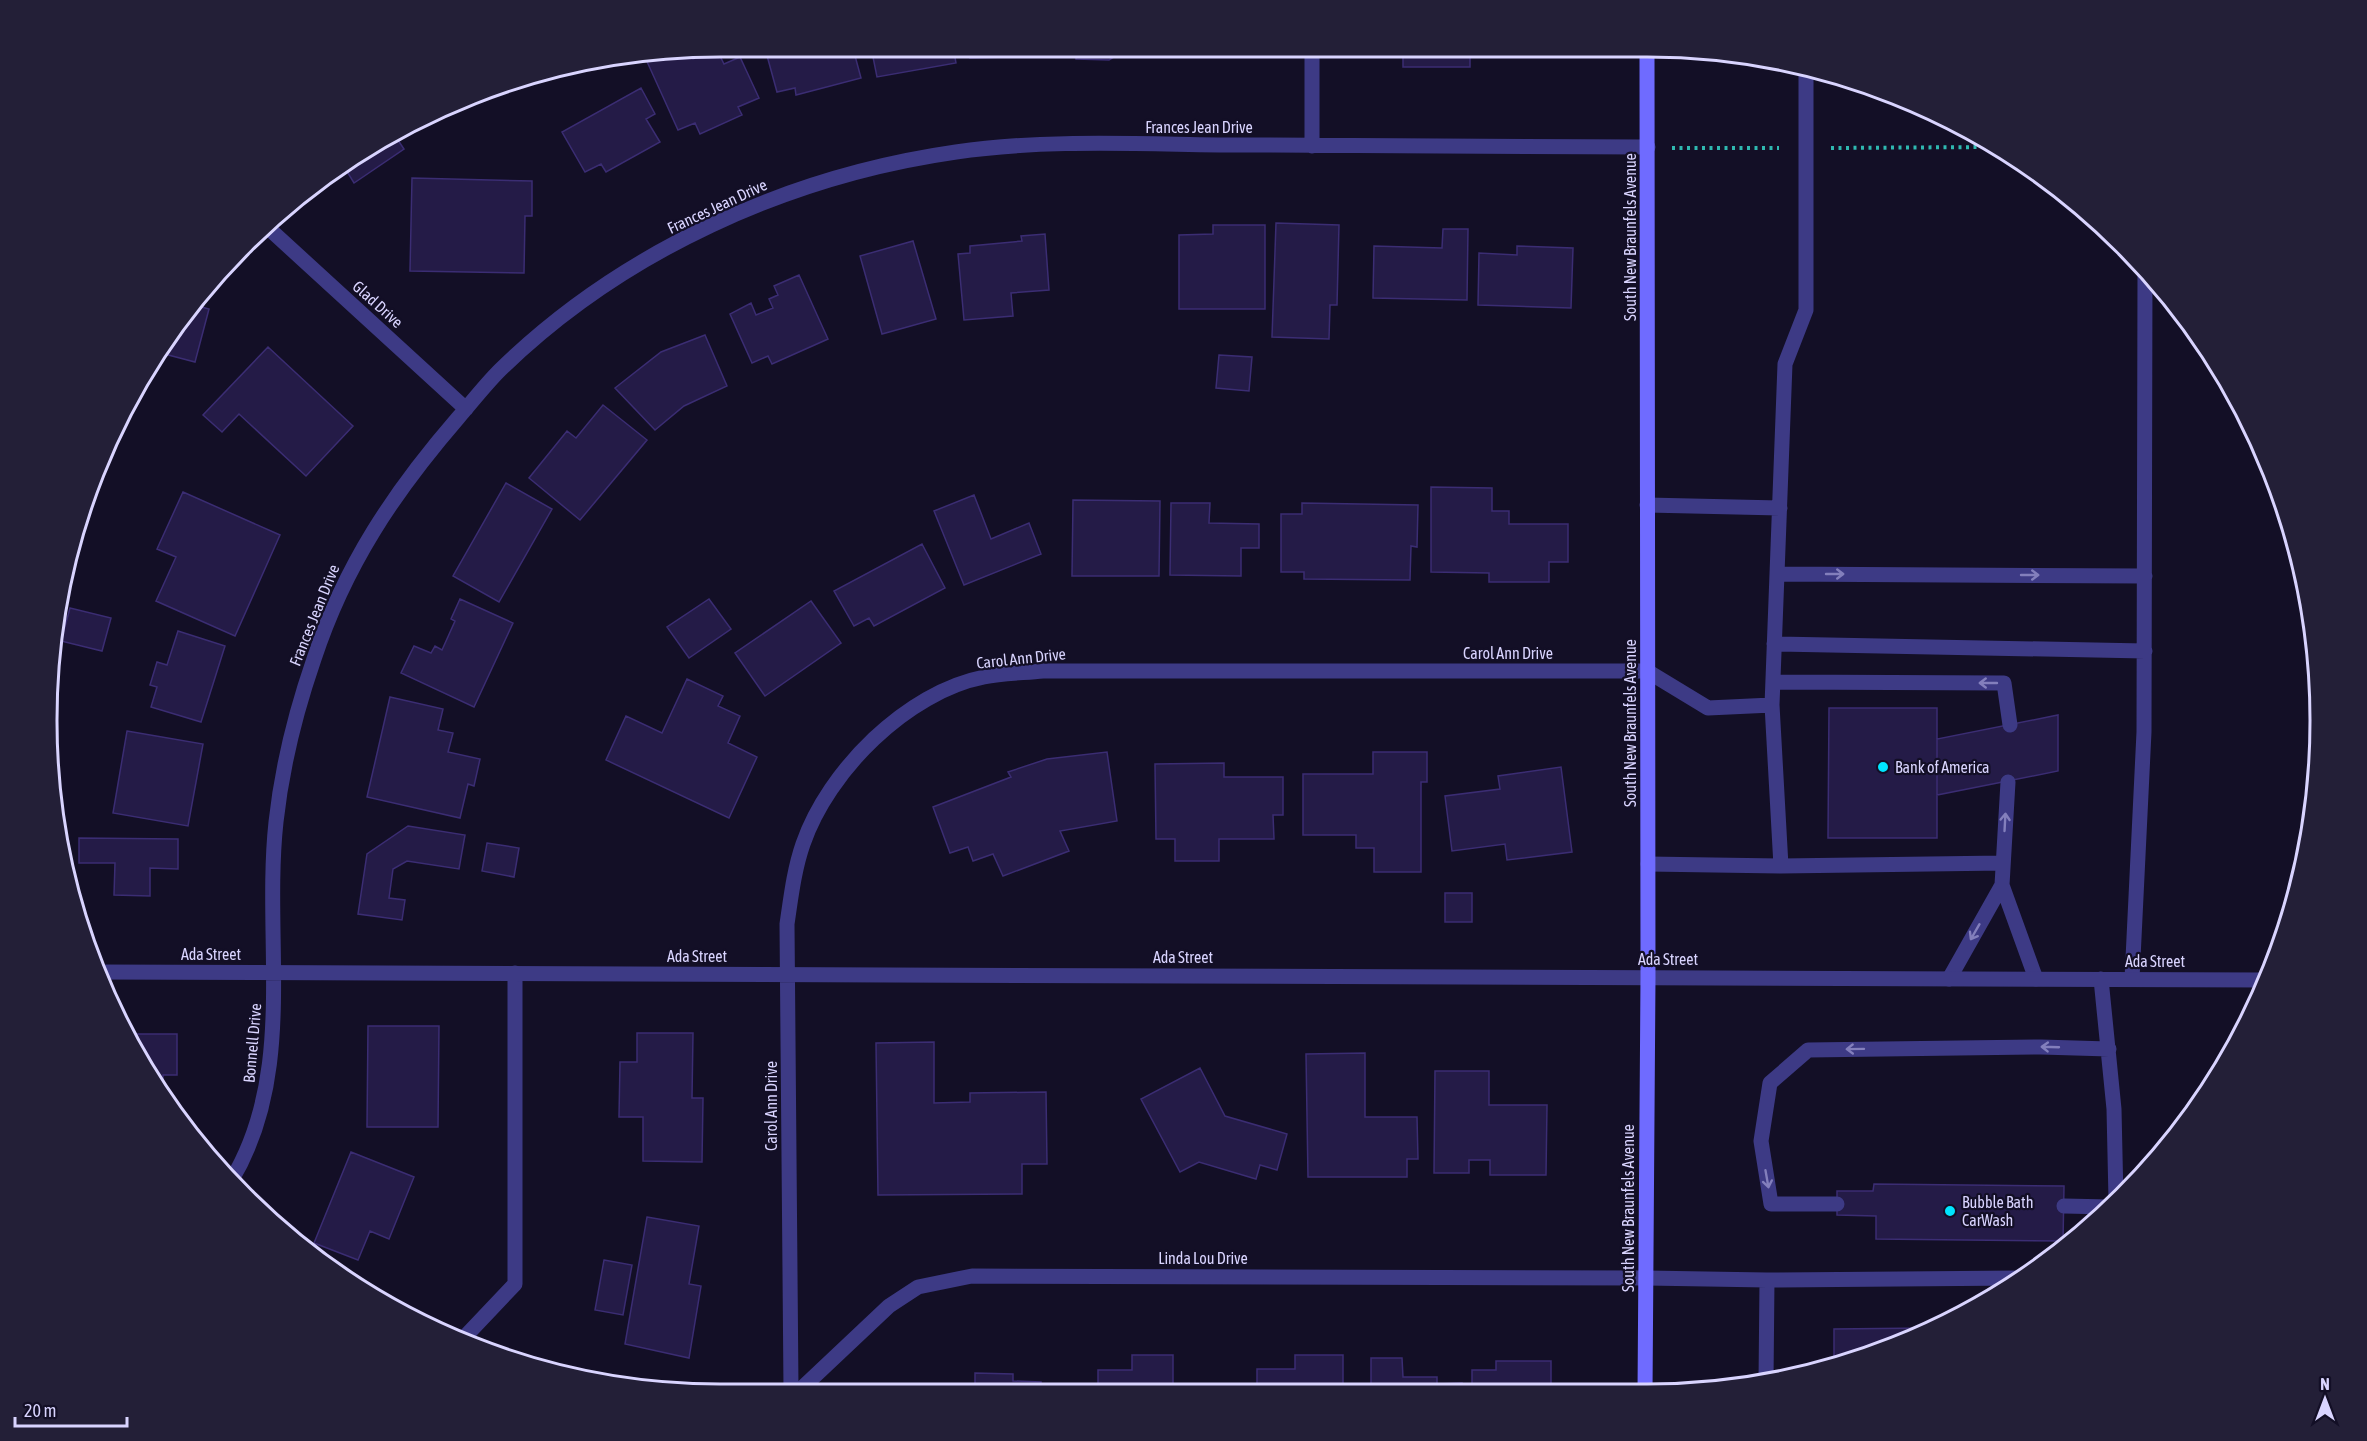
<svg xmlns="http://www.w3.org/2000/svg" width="2367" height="1441" viewBox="0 0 2367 1441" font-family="'Asap Condensed',sans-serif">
	<rect width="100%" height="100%" fill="#130f26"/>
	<path fill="#241b47" stroke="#3b2d73" stroke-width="1.5" d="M651 52H690L693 59 709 52H718L724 64 740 57 759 98 738 107 742 115 700 134 695 123 678 130 644 55Z
		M766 52H854L861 78 796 95 795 88 777 92Z
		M872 52H954L956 63 877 77Z
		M970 52H1044V56L970 58Z
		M1076 52H1122L1109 60 1076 59Z
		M1403 52H1470V67H1403Z
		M641 88 655 114 646 119 660 142 606 172 601 164 585 172 562 132Z
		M394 134 404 149 354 183 343 165Z
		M412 178 532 181V216H525L524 273 410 271Z
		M1276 223 1339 225 1337 305H1330L1329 339 1272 337Z
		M1213 225H1265V309H1179V235L1213 234Z
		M1443 229H1468L1467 300 1373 298 1374 246 1442 248Z
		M1045 234 1049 290 1011 293 1013 316 964 320 958 254 970 253V246L1022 241 1021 236Z
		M913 241 936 319 882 334 860 256Z
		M1517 246 1573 248 1571 308 1478 305 1479 253 1517 255Z
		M799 275 828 339 772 364 768 356 752 363 730 314 751 303 756 315 773 308 769 299 778 295 774 286Z
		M194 305 209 309 195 362 157 352Z
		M705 335 727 386 684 406 655 430 615 388 661 352Z
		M268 347 353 426 306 476 239 414 222 432 203 415Z
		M1219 355 1252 357 1249 391 1216 388Z
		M603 405 647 440 580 520 529 478 567 431 576 438Z
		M506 483 552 509 499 602 453 576Z
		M1431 487 1492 488V511H1509V524H1568V562H1549V582H1489V573L1431 572Z
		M183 492 280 535 235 636 156 601 176 557 157 549Z
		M974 495 991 539 1029 523 1041 554 964 585 934 511Z
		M1073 500 1160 501 1159 576H1072Z
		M1171 503H1210L1209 523 1259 524V548H1241V576L1170 575Z
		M1302 503 1418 505 1417 547 1411 546 1410 580 1304 579V572H1281V514H1302Z
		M922 544 945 588 874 626 869 618 854 626 834 591Z
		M460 599 513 623 474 707 401 673 414 646 431 653 435 646 442 650 455 621 451 619Z
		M709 599 731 629 689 658 667 627Z
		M811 601 841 643 765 696 735 653Z
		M70 608 111 618 102 651 61 641Z
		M178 631 225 646 201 722 151 707 157 687 150 685 157 662 167 665Z
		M687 679 723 696 718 706 740 716 728 743 757 757 729 818 606 760 626 716 662 733Z
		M390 697 443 709 438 730 453 733 448 752 480 759 474 786 468 784 460 818 367 797Z
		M1829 708H1937V838H1828Z
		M2058 715V771L1937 795V739Z
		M127 731 203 744 188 826 113 813Z
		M1107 752 1117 821 1060 831 1069 851 1003 876 993 854 973 861 968 847 950 853 933 807 1011 777 1008 772 1047 759Z
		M1373 752H1427V782H1421V872H1374V848H1356V835H1303V774H1373Z
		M1224 763V777H1283V815H1273L1274 839H1219V861H1175V839H1156L1155 764Z
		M1561 767 1572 852 1507 860 1505 844 1452 851 1445 796 1500 789 1498 776Z
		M408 826 465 835 459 869 407 861 393 869 389 898 405 900 402 920 358 914 367 854Z
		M79 838 178 839V869L150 868V896L114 895 115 863H79Z
		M487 843 519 848 514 877 482 871Z
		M1445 893H1472V922H1445Z
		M368 1026H439L438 1127H367Z
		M637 1033H693L692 1098H703L702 1162 643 1161V1117H619L620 1062H637Z
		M130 1034H177V1075H163V1098L169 1105 160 1095Z
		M934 1042V1103L970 1102V1093L1046 1092 1047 1164H1022V1194L878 1195 876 1043Z
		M1365 1053V1117H1417L1418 1159H1407V1177H1308L1306 1054Z
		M1200 1068 1225 1116 1287 1134 1277 1170 1260 1165 1256 1179 1199 1162 1180 1172 1141 1099Z
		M1435 1071H1489V1105H1547L1546 1175H1490V1160H1469V1173H1434Z
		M351 1152 414 1177 389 1239 370 1231 358 1260 314 1243Z
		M1874 1184 2064 1186 2063 1241 1876 1239V1216L1837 1215V1191H1873Z
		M647 1217 699 1226 689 1284 701 1286 689 1358 625 1344Z
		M604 1260 632 1265 623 1315 595 1310Z
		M1926 1328 1834 1366V1329Z
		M1132 1355H1173V1391H1098V1370H1132Z
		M1295 1355H1343V1392L1257 1391V1369H1295Z
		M1371 1358H1402L1403 1377H1437V1384L1462 1383V1392H1365L1371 1390Z
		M1496 1361H1551V1392H1472V1370H1496Z
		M975 1373 1013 1374V1381L1041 1382V1390H949L953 1385H975Z"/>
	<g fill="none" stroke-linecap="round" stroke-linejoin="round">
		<path stroke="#2fb8b0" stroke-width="4" stroke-dasharray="3 4.5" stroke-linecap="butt" d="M1672 148H1779
			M1831 148 1990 147"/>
		<path stroke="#3d3a85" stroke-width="15" d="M1647 505 1780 508
			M1777 574 2145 576
			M1774 644 2145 651
			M1647 671 1708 708 1772 705 1785 364 1806 310V72
			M1773 682 2004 683 2010 725
			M1772 705 1781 866
			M2008 782 2002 885 2036 979
			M1648 864 1781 866 2003 863
			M1949 979 2002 885
			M2101 979 2114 1109 2116 1200
			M2132 979 2144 732 2145 268
			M1837 1204H1771L1761 1141 1770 1083 1808 1050 2041 1047 2109 1049
			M2064 1206 2110 1207
			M1646 1278 1767 1280 2020 1278
			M460 1342 515 1284V973
			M1766 1381 1767 1280"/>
		<path stroke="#3d3a85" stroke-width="15" d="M1312 146V52
			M265 225 466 409
			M99 972 2266 980
			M231 1181C297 1072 263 942 276 822 282 767 296 711 314 659 345 565 394 492 458 418 472 402 485 385 500 370 622 251 788 176 956 152 1050 138 1154 145 1249 145 1382 146 1515 147 1648 147
			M791 1389 787 924C791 897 794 870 803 844 828 771 907 692 984 677 1003 673 1024 673 1043 671H1647
			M801 1389 889 1306 918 1287 972 1276 1646 1278"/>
		<path stroke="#6f6bff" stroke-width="15" d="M1645 1393 1648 977 1647 52"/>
	</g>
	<defs><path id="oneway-shaft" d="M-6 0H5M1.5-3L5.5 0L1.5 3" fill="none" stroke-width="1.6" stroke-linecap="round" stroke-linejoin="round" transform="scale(1.5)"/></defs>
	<g stroke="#837fbc">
		<use href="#oneway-shaft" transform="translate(1835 574)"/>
		<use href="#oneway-shaft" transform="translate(2030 575)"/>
		<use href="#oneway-shaft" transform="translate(1988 683) rotate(-180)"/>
		<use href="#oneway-shaft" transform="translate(2005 822) rotate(-87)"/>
		<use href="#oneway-shaft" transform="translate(1975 932) rotate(120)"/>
		<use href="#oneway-shaft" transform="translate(2050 1047) rotate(-178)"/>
		<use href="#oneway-shaft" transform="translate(1855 1049) rotate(179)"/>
		<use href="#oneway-shaft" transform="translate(1767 1179) rotate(80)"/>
	</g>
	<g fill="#00e5ff" stroke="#130f26" stroke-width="2">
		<circle cx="1883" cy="767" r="6"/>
		<circle cx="1950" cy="1211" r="6"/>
	</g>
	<g text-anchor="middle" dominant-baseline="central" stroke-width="4.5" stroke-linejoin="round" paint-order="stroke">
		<g font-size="16" fill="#d9d4ff" stroke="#130f26">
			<text x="1199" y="127">Frances Jean Drive</text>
			<text transform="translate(717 206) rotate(-25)">Frances Jean Drive</text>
			<text transform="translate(1630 237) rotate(-90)">South New Braunfels Avenue</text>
			<text transform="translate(378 304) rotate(42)">Glad Drive</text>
			<text transform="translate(314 615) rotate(-68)">Frances Jean Drive</text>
			<text x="1508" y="653">Carol Ann Drive</text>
			<text transform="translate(1021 658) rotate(-6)">Carol Ann Drive</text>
			<text transform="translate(1630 723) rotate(-90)">South New Braunfels Avenue</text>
			<text x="211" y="954">Ada Street</text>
			<text x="697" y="956">Ada Street</text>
			<text x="1183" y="957">Ada Street</text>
			<text x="1668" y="959">Ada Street</text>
			<text x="2155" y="961">Ada Street</text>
			<text transform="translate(252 1043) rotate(-85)">Bonnell Drive</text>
			<text transform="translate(771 1106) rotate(-90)">Carol Ann Drive</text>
			<text transform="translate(1628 1208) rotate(-90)">South New Braunfels Avenue</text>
			<text x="1203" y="1258">Linda Lou Drive</text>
		</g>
		<g font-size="16" fill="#d9d4ff" stroke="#130f26" text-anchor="start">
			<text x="1895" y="767">Bank of America</text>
			<text x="1962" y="1202">Bubble Bath<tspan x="1962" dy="18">CarWash</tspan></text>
		</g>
	</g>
	<path d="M0 0H2367V1441H0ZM720 57H1647A663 663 0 0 1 2310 720V721A663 663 0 0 1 1647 1384H720A663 663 0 0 1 57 721V720A663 663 0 0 1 720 57Z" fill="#231f37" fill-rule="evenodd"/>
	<path fill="none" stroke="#d9d4ff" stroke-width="3" d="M720 57H1647A663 663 0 0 1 2310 720V721A663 663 0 0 1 1647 1384H720A663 663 0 0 1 57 721V720A663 663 0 0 1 720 57Z"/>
	<g transform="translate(2325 1399)" stroke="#130f26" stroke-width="4.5" paint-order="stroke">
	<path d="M0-4.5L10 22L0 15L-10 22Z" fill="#d9d4ff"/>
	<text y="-9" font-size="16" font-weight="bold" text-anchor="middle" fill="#d9d4ff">N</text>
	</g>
	<path d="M15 1417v9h112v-9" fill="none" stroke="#d9d4ff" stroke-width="3"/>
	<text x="24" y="1417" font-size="18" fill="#d9d4ff" stroke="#130f26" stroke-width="4.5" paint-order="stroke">20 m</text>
</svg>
